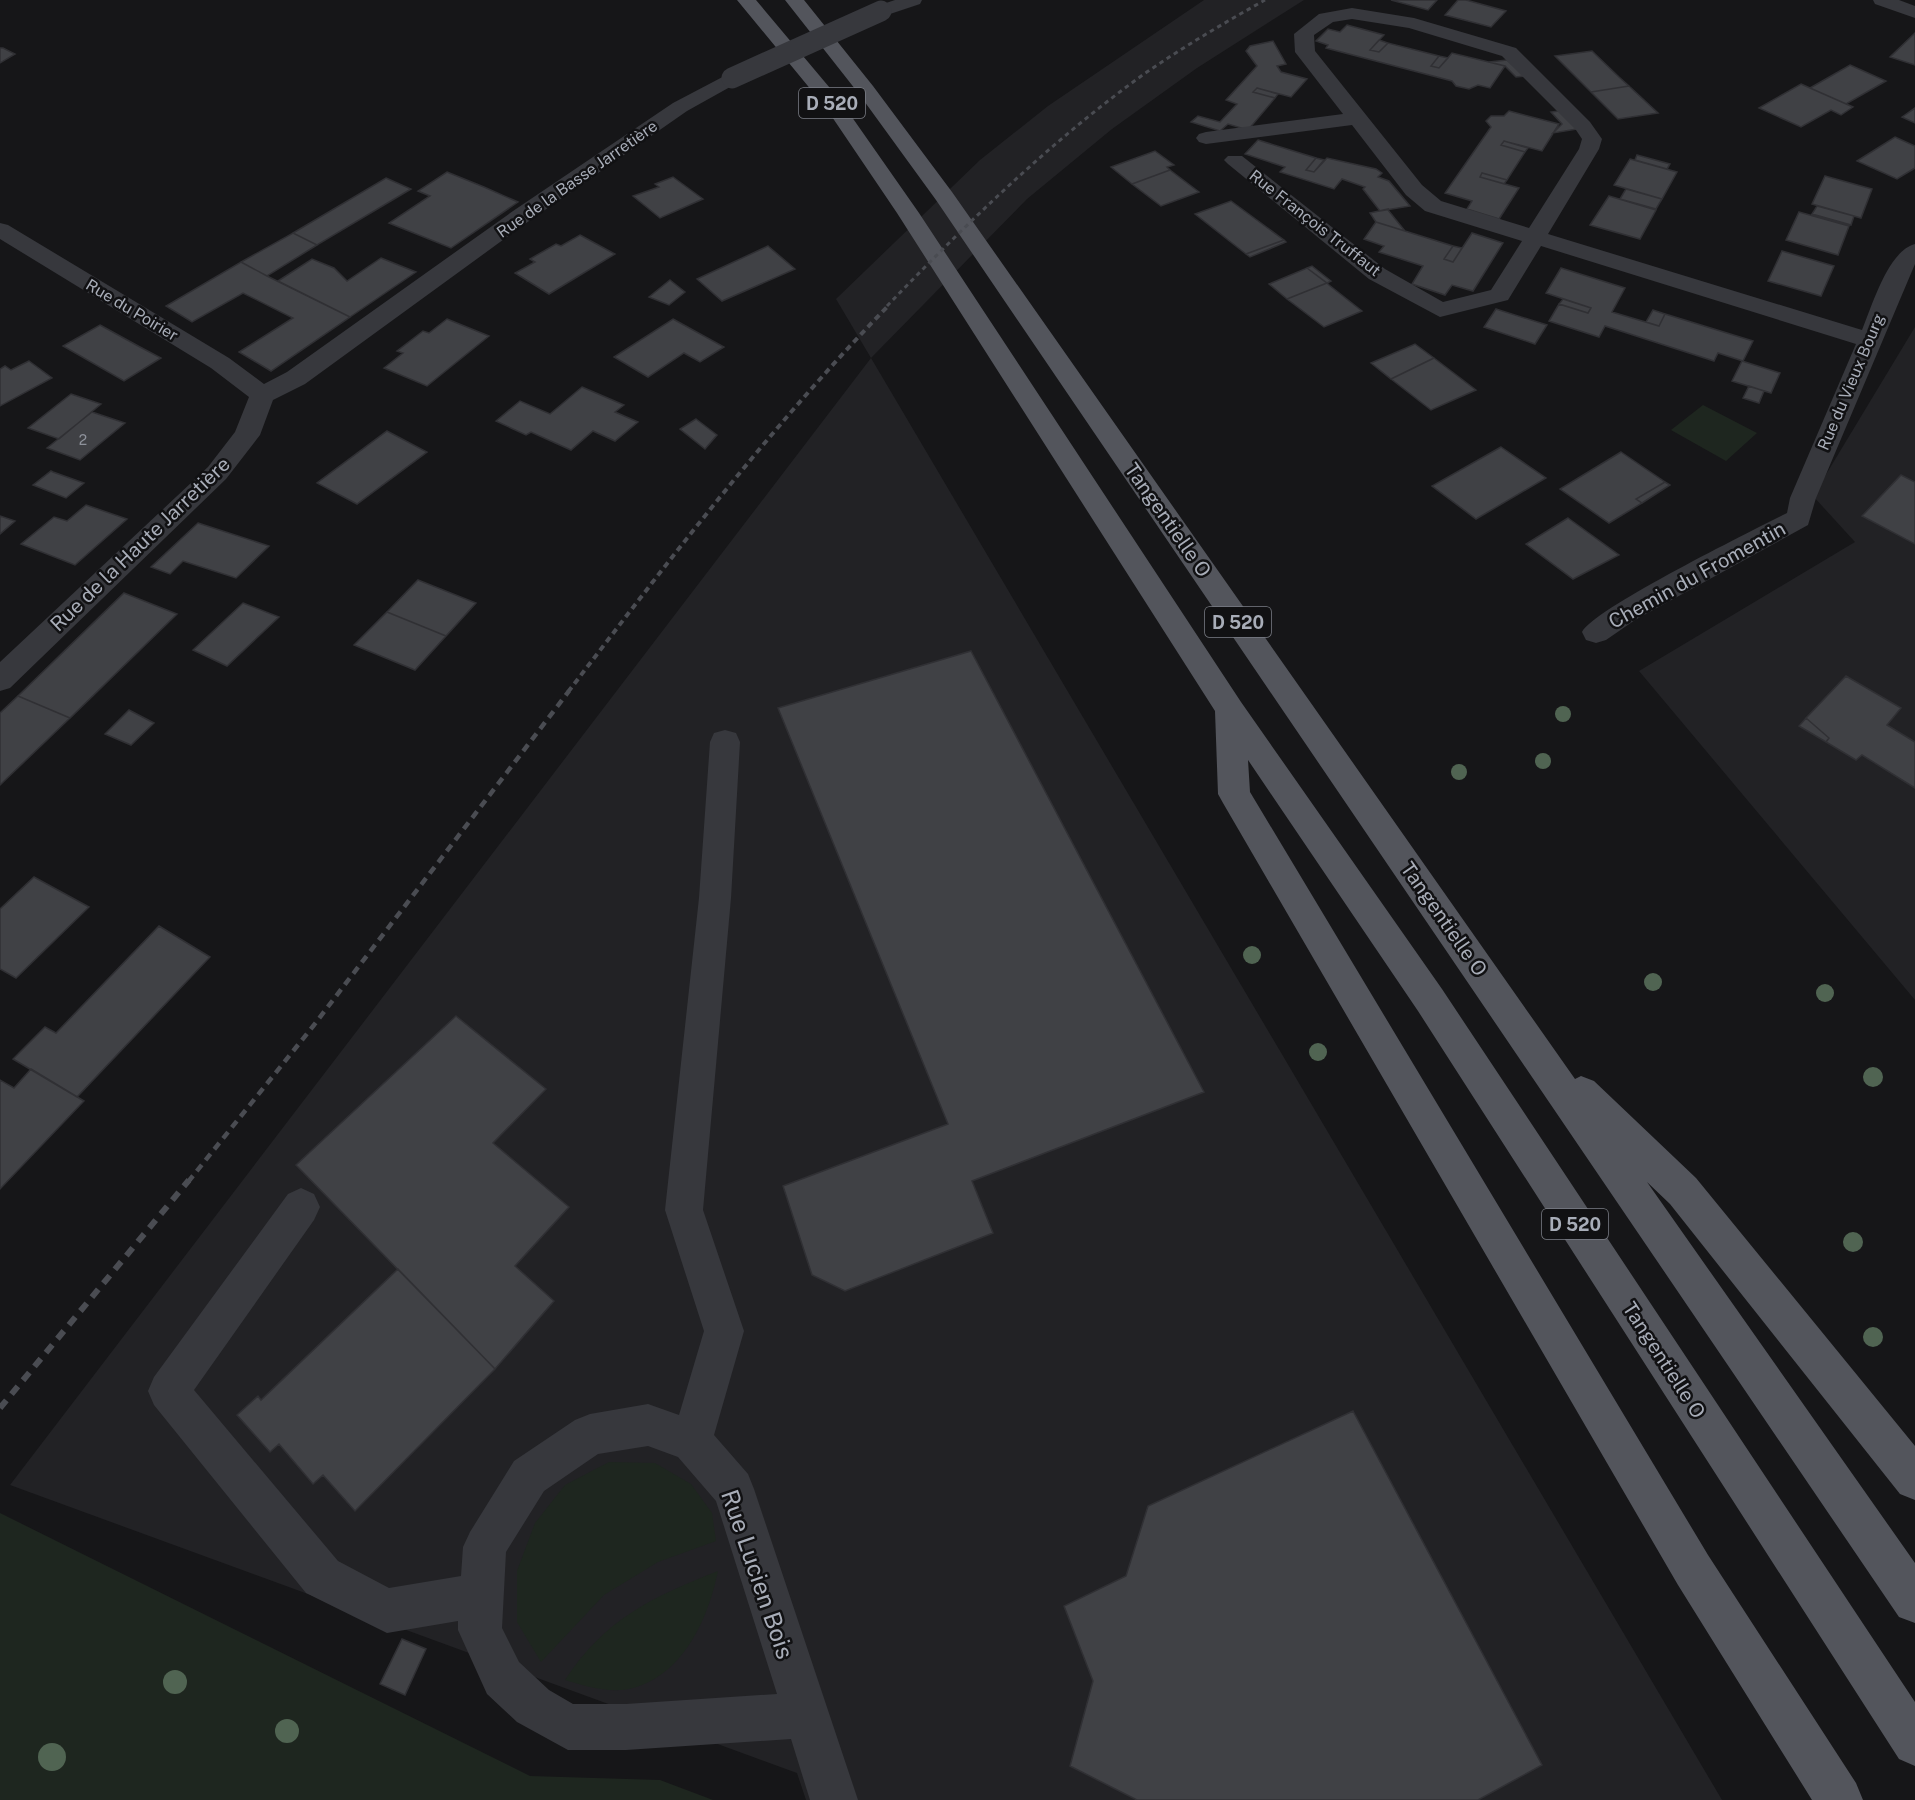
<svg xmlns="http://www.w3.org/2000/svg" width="1915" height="1800" viewBox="0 0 1915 1800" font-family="'Public Sans',sans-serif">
	<rect width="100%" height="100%" fill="#161618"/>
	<path fill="#222225" d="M1204 0H1304L1197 68 1112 129 1027 199 871 358 1722 1800H806L797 1773 10 1485 871 358 836 299 980 160 1048 106Z
		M1915 327V1000L1639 671 1855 542 1813 496Z"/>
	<path fill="#1e261f" d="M1703 405 1757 433 1726 461 1671 430Z
		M609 1462 655 1463 691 1484 712 1513 716 1541 658 1562 604 1595 541 1662 517 1622V1571L535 1523 565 1485Z
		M0 1513 530 1776 660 1780 713 1800H0Z
		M718 1571C708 1619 683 1677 629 1689 609 1693 584 1686 565 1680 605 1619 652 1597 718 1571Z"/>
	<path fill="#404145" stroke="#303034" stroke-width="1.5" d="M1391 0H1437L1428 10Z
		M1458 0H1466L1506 11 1491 27 1445 15Z
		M1347 25 1384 35 1370 50 1379 52 1388 43 1439 56 1431 66 1439 68 1452 53 1505 66 1490 88 1478 85 1469 89 1456 86 1452 81 1326 48 1328 45 1316 41 1328 29 1340 32Z
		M1915 33V65L1890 57Z
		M1379 40 1388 43 1379 52 1370 50Z
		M1273 41 1286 64 1277 66 1281 72 1307 79 1291 97 1257 88 1253 92 1275 98 1248 130 1228 124 1220 131 1191 122 1198 116 1220 122 1237 104 1226 100 1257 66 1246 51 1250 46Z
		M0 48H3L15 54 0 63Z
		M1592 51 1619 77 1629 86 1591 92 1555 56Z
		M1439 56 1448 58 1439 68 1431 66Z
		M1507 60 1525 76 1516 77 1505 66 1489 62Z
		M1850 65 1886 81 1846 104 1810 88Z
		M1801 84 1810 88 1853 107 1841 115 1831 110 1801 127 1759 108Z
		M1629 86 1658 113 1618 119 1591 92Z
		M1257 88 1278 94 1275 98 1253 92Z
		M1915 108V123L1902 117Z
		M1509 111 1559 124 1542 151 1504 141 1501 145 1525 152 1507 180 1482 173 1480 177 1519 188 1499 219 1467 209 1472 201 1445 193 1491 127 1486 121 1491 116H1504Z
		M1559 111 1577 129 1553 133 1562 124 1551 112Z
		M1895 137 1915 146V168L1897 179 1857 161Z
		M1258 140 1316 158 1306 170 1314 172 1327 158 1376 169 1382 173 1378 177 1389 181 1410 206 1380 211 1363 189 1365 187 1342 179 1334 189 1280 172 1285 167 1245 154Z
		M1504 141 1528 148 1525 152 1501 145Z
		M1155 151 1174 165 1167 167 1170 170 1132 184 1111 167Z
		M1637 155 1670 164 1667 169 1635 160Z
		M1316 158 1324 160 1314 172 1306 170Z
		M1630 159 1677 172 1662 199 1614 185Z
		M1170 170 1199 192 1161 206 1132 184Z
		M447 172 484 187 518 202 451 248 389 223 430 196 418 191Z
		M1482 173 1507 180 1504 184 1480 177Z
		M1825 176 1872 189 1861 218 1812 204Z
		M673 177 703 199 660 218 633 196 659 187 655 184Z
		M386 178 411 189 317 245 293 233Z
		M1626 189 1662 199 1656 209 1620 199Z
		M1609 196 1656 210 1640 239 1590 225Z
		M1231 201 1284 240 1246 254 1195 214Z
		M1817 206 1854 216 1851 225 1812 214Z
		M1388 209V210L1405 231 1376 222 1370 213Z
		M1799 212 1849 226 1838 255 1786 240Z
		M1376 222 1453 246 1444 259 1453 262 1472 233 1503 243 1473 291 1452 285 1445 295 1412 284 1423 266 1379 252 1384 246 1364 239Z
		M293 233 317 245 267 276 241 262Z
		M580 235 615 254 549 294 515 273 535 262 530 259 556 244 561 246Z
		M1284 240 1286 242 1250 257 1246 254Z
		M768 246 795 269 722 301 697 279Z
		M1453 246 1462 248 1453 262 1444 259Z
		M1782 251 1834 266 1821 296 1768 281Z
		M381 258 416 272 350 317 278 281 312 259 334 268 347 281Z
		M241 262 267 276 350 317 271 371 239 352 293 318 243 293 192 322 166 306Z
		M1312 266 1331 281 1327 283 1307 268Z
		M1307 268 1327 283 1287 299 1269 284Z
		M1561 268 1625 288 1612 312 1659 326 1665 314 1753 341 1743 361 1718 353 1714 361 1605 326 1599 337 1549 321 1559 304 1588 313 1591 308 1546 293Z
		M670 280 685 292 669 305 649 297Z
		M1327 283 1329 285 1362 311 1324 327 1287 299Z
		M1563 299 1591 308 1588 313 1559 304Z
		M1496 309 1547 325 1535 344 1484 327Z
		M1653 310 1665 314 1659 326 1646 322Z
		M447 319 489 336 427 386 384 368 403 353 397 351 423 331 429 333Z
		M673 319 724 347 700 362 684 353 648 377 614 357Z
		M100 325 140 347 161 358 124 381 63 346Z
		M1415 344 1434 358 1391 379 1371 363Z
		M1434 358 1476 390 1431 410 1391 379Z
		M29 361 52 378 0 406V369L5 366 11 370Z
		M1742 361 1780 373 1771 393 1732 381Z
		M1749 386 1764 391 1759 403 1743 398Z
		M582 387 624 405 615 412 638 422 615 441 593 431 571 450 531 432 526 435 496 421 520 401 550 414Z
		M71 394 101 404 59 439 28 428Z
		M92 412 125 423 80 460 47 448Z
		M696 419 717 435 705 449 680 429Z
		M387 431 427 452 357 504 317 483Z
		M1501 447 1546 478 1476 519 1432 486Z
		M1621 452 1665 482 1636 499 1642 503 1609 523 1560 489Z
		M51 471 53 472 84 483 66 498 33 485Z
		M1901 475 1915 482V544L1862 516Z
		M1665 482 1670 485 1642 503 1636 499Z
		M86 505 127 519 75 565 21 544 54 517 67 521Z
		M0 516 15 521 0 534Z
		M1568 518 1619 555 1573 579 1526 544Z
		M198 523 269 546 236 578 183 561 170 574 151 567Z
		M418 580 476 603 446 636 387 612Z
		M124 593 177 614 70 718 18 696Z
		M243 603 279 617 227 666 193 650Z
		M387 612 446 636 415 670 354 645Z
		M971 651 1204 1092 972 1181 993 1233 845 1291 812 1275 783 1186 948 1124 778 708Z
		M1846 676 1901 708 1887 725 1915 742V788L1862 755 1856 760 1826 742 1829 738 1806 718Z
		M18 696 70 718 0 785V713Z
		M129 710 154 723 131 745 105 734Z
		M1806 718 1829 738 1826 742 1799 726Z
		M34 877 89 907 16 978 0 969V909Z
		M159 926 210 957 77 1097 13 1059 45 1027 56 1033Z
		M456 1016 546 1089 493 1143 569 1207 515 1266 554 1301 495 1369 296 1165Z
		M31 1069 84 1101 0 1189V1080L14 1088Z
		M398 1269 495 1369 355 1511 323 1475 313 1484 279 1444 270 1452 237 1415 258 1396 261 1400Z
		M1353 1411 1542 1765 1478 1800H1137L1070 1766 1093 1681 1064 1606 1126 1576 1148 1506Z
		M402 1639 426 1649 405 1695 380 1684Z"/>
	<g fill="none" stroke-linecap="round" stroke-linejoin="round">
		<path fill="#37383d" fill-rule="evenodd" d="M895 0H922L920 4 881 17 872 11 874 7Z
			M1873 0H1899L1915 6V18L1875 4Z
			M1352 8 1414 18 1516 48 1590 122 1602 139 1599 149 1548 234 1862 330C1872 306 1888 251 1915 244V264L1816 498 1808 525 1635 620 1606 640 1596 643 1586 640 1582 632C1595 608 1752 531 1787 513L1790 498 1856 344 1541 246 1508 300 1440 317 1369 279 1228 164 1224 160 1228 156H1242L1385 269 1443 302 1491 290 1522 241 1425 211 1406 195 1352 125 1206 144 1199 142 1196 138 1199 134 1206 132 1343 114 1295 52 1294 34 1319 14ZM1352 19 1409 28 1502 56 1576 130 1582 139 1579 149 1529 228 1441 201 1422 185 1315 51 1314 35 1333 22Z
			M732 72 739 74 742 78 739 82 687 111 529 221 305 384 273 400 260 435 226 479 10 688 0 691V662L208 467 235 432 249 397 211 368 0 239V223L8 225 229 358 264 384 287 372 513 211 673 103Z
			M725 730 736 733 740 742 731 898 703 1210 744 1331 714 1435 748 1474 754 1489 858 1800H810L791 1739 626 1750H568L517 1722 487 1694 458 1630V1621L387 1633 306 1593 154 1405 148 1391 154 1377 288 1194 301 1188 314 1194 320 1207 314 1220 194 1390 338 1561 389 1588 461 1576 463 1547 470 1532 514 1461 575 1420 590 1414 648 1404 679 1415 704 1331 665 1210 699 898 710 742 714 733ZM648 1446 678 1457 716 1501 777 1694 626 1704H573L549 1690 519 1662 502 1628 506 1552 544 1491 598 1454Z"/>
		<path fill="#53555c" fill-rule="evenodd" d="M737 0H756L840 100 919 213 1241 702 1442 989 1915 1702V1766L1899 1759 1418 1011 1248 760 1250 792 1708 1555 1856 1783 1863 1800H1812L1678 1585 1223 803 1218 794 1215 711 897 213 826 108Z
			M785 0H804L873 86 952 192 1575 1079 1581 1076 1594 1081 1696 1178 1915 1446V1500L1900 1494 1670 1204 1647 1182 1915 1563V1623L1899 1617 936 200 859 94Z"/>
		<path stroke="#4a4c52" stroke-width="3" stroke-dasharray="4.5 4" stroke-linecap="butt" d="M887 306C967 223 1051 141 1144 74 1183 47 1224 23 1265 0"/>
		<path stroke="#4a4c52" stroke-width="4" stroke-dasharray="6 4.5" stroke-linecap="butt" d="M568 692C670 559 772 425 889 305"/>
		<path stroke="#4a4c52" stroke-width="4.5" stroke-dasharray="8 6" stroke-linecap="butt" d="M188 1182 314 1025 569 691"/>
		<path stroke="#4a4c52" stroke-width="6" stroke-dasharray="10 8" stroke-linecap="butt" d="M0 1408 189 1180"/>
		<path stroke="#37383d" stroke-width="21" d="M732 78 881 11"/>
	</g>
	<g fill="#506452">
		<circle cx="1563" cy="714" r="8"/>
		<circle cx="1543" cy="761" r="8"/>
		<circle cx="1459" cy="772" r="8"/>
		<circle cx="1252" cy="955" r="9"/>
		<circle cx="1653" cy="982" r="9"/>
		<circle cx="1825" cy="993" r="9"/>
		<circle cx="1318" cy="1052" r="9"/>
		<circle cx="1873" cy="1077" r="10"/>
		<circle cx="1853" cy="1242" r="10"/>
		<circle cx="1873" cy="1337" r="10"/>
		<circle cx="175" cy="1682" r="12"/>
		<circle cx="287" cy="1731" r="12"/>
		<circle cx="52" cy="1757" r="14"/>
	</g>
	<g text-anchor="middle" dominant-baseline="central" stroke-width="5" stroke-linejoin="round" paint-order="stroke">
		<g font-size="14" fill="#8e929b">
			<text x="83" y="440">2</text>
		</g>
		<g font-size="16" fill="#a8adb8" stroke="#111113">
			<text transform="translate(577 179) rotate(-35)">Rue de la Basse Jarretière</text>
			<text transform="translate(1315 223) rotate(38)">Rue François Truffaut</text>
			<text transform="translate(132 310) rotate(31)">Rue du Poirier</text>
			<text transform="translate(1851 382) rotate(-67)">Rue du Vieux Bourg</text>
		</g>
		<g fill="#111113" stroke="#7b7e86" stroke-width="1.5">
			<rect x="799" y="88" width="66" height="30" rx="4.5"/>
			<rect x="1205" y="607" width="66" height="30" rx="4.5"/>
			<rect x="1542" y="1209" width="66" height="30" rx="4.5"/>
		</g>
		<g font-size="18" font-weight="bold" fill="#a8adb8">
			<text x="832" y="103">D 520</text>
			<text x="1238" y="622">D 520</text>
			<text x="1575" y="1224">D 520</text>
		</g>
		<g font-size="20" fill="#a8adb8" stroke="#111113">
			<text transform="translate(1168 520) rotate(55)">Tangentielle O</text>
			<text transform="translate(140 544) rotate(-44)">Rue de la Haute Jarretière</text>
			<text transform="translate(1697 575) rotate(-29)">Chemin du Fromentin</text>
			<text transform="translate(1444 919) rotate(55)">Tangentielle O</text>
			<text transform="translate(1664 1360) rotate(57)">Tangentielle O</text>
		</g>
		<g font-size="24" fill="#a8adb8" stroke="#111113">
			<text transform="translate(758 1574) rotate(71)">Rue Lucien Bois</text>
		</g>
	</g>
</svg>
